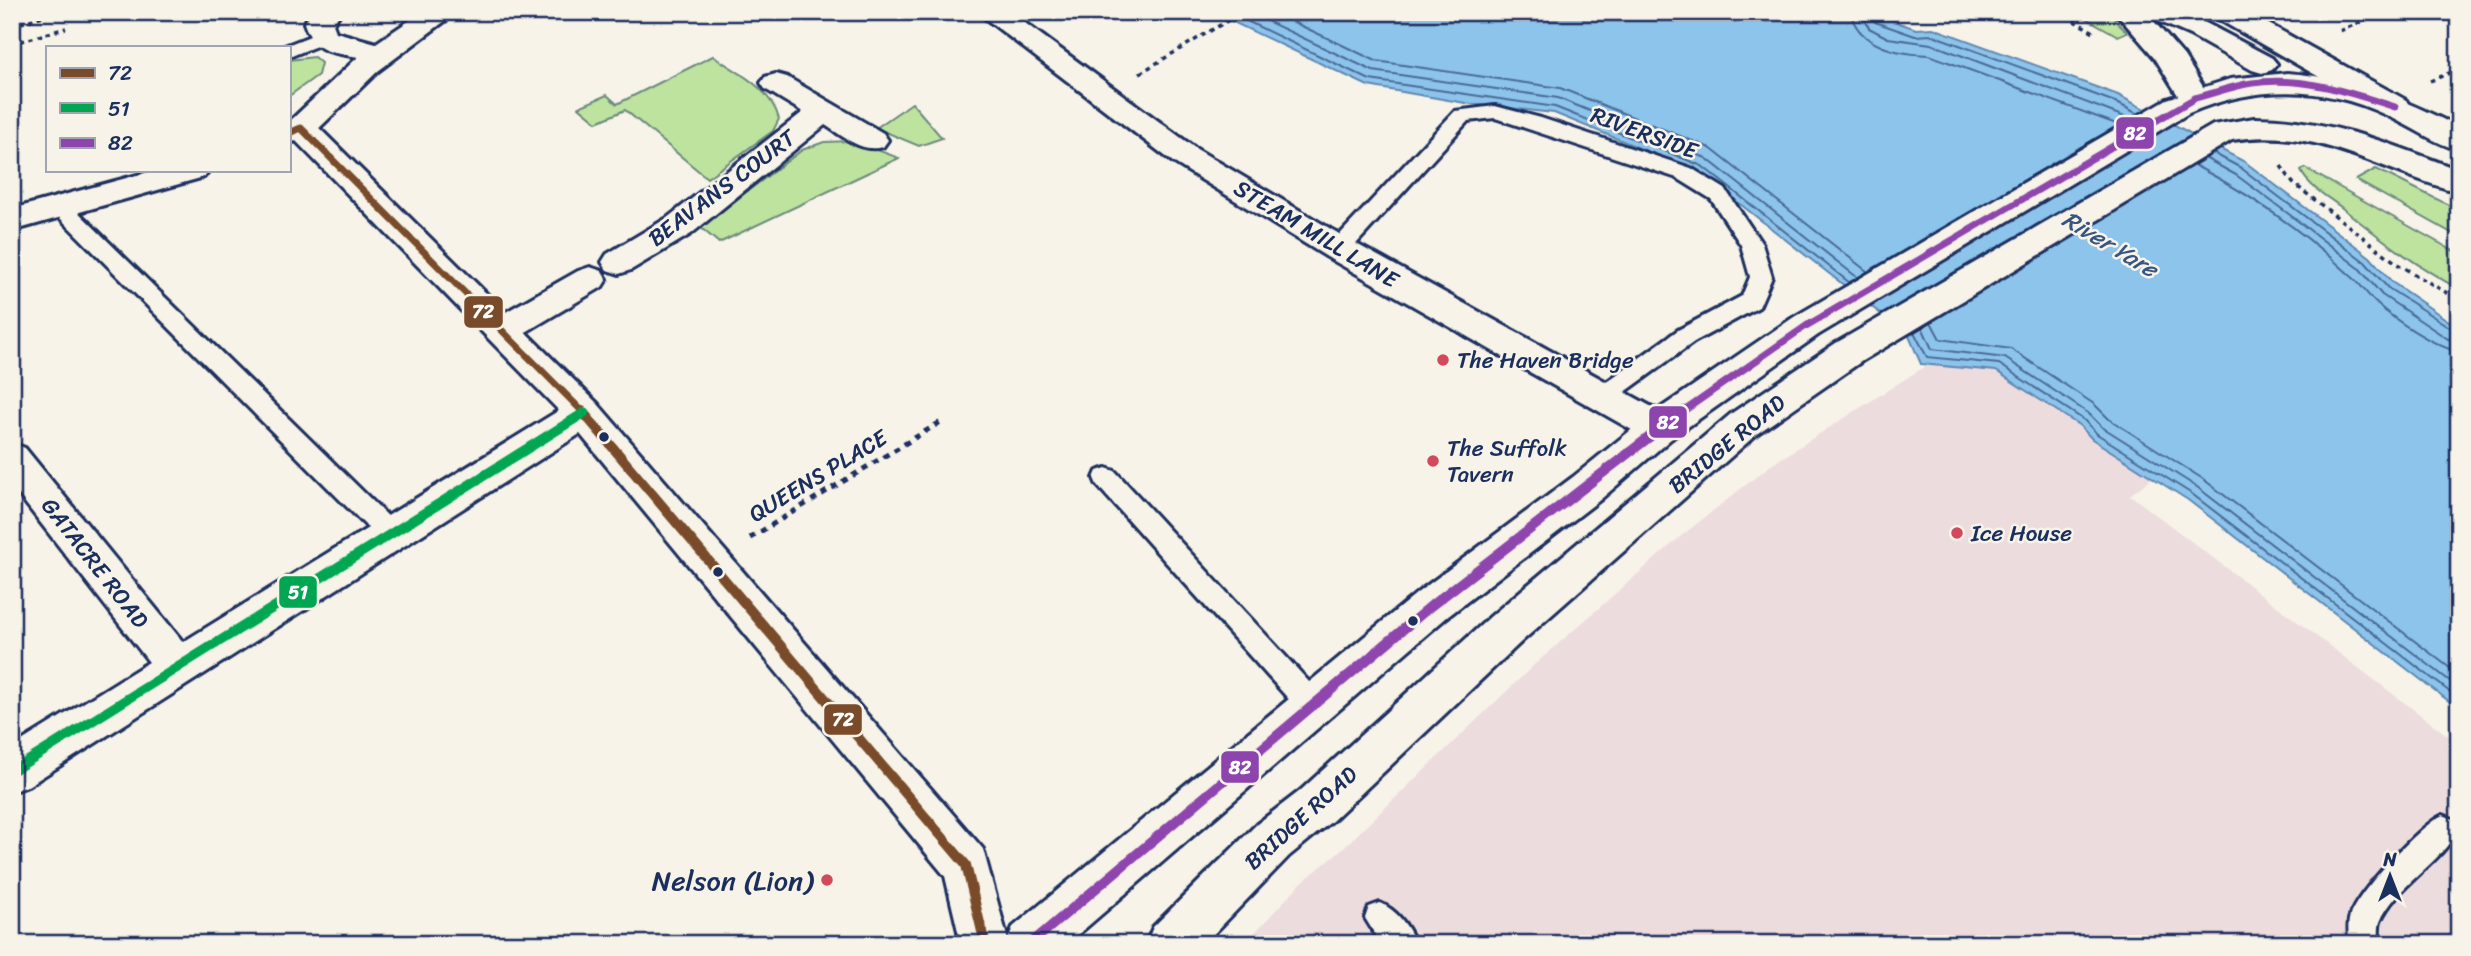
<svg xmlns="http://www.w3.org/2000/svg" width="2471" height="956" viewBox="0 0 2471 956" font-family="Sriracha,sans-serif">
	<rect width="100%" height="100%" fill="#f7f3e8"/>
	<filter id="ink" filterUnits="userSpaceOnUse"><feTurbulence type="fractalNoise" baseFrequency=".0143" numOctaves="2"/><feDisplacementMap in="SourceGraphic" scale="14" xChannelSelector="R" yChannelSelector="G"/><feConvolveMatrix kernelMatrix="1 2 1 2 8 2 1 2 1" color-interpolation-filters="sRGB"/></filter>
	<g filter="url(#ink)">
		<path fill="#eddcde" d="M1927 365 1996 371 2153 477 2130 495 2459 744V944H1244L1301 883 1342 849 1534 665 1680 537 1771 465Z"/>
		<path fill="#bde39f" stroke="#6c897e" stroke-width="2" d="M2075 12H2108L2117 17 2114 20 2127 32 2118 36Z
			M713 56C738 73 771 88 779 119L773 131 707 178 625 110 597 122 579 107 607 95 617 104Z
			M314 57 321 63 318 75 289 96V60Z
			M912 103 942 138 919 146 876 128Z
			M853 141 899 158 719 243 700 227 802 150 824 142Z
			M2305 168 2459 254V289C2416 266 2380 238 2342 208 2328 197 2309 187 2301 171Z
			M2376 169 2459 210V237L2356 180Z"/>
		<path fill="#8dc4eb" stroke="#5f88b3" stroke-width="2" d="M1212 12H1868L1916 29 1933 28 2118 95 2245 162 2370 257 2392 282 2459 328V709L2188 500 2092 439 2080 426 1996 371 1921 364 1909 336 1699 172 1554 113 1471 104 1368 86Z"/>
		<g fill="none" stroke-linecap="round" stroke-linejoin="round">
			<path stroke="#496b96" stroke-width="2" d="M1228 12 1370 80 1555 107 1702 166 1850 283
				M1248 12 1373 71 1558 98 1706 158 1858 278
				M1272 12 1376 61 1560 88 1710 148 1868 272
				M1850 12C1859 47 1897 54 1929 55L2119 125
				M1861 12 1869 28 1888 38 1931 44 2130 119
				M1870 12 1875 22 1915 36 1932 35 2115 102 2138 114
				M2213 153 2241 168 2365 262 2388 288 2459 333
				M2205 158 2236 175 2290 215 2359 268 2382 295 2448 339 2459 342
				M2194 165C2250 194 2305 233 2351 276 2361 284 2367 295 2377 304 2396 321 2434 346 2459 352
				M1931 322 1940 339 2011 349 2094 404 2109 419 2203 479 2459 675
				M1922 327 1932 349 2005 358 2088 413 2102 427 2197 487 2459 688
				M1914 332 1927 357 1999 364 2084 420 2097 434 2192 494 2459 699"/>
			<g stroke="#1b2f5e" stroke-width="6">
				<path id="lane" d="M323 31 329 33 332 37 329 41 289 57V47H282Z
					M1495 106 1541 118 1691 168 1725 189 1762 244 1772 277 1759 307 1694 342 1610 403 1602 406 1594 403 1590 397 1594 391 1678 330 1742 296 1750 277 1741 245 1711 199 1677 178 1495 118 1468 121 1347 254H1331L1328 249 1331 244 1455 111Z
					M61 200 68 202 399 527 403 534 399 541 390 544 381 541 54 212 51 207 54 202Z
					M1106 468 1115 471 1322 696 1326 705 1322 714 1312 717 1302 714 1097 485 1094 478 1097 471Z
					M2443 815 2453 819 2458 829C2443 862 2394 887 2380 922 2378 928 2379 937 2379 944H2349C2349 935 2347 924 2350 916 2356 894 2422 823 2443 815Z
					M1380 903C1397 910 1409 927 1416 944H1381L1365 918 1369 907Z"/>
			</g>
			<g stroke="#1b2f5e" stroke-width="6">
				<path id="street" d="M312 12H341L333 24 336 32 376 43 422 12H457L378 71 312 135 301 138 289 133 290 121 358 57C330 52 314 53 304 23Z
					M977 12H1010L1195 148 1351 241 1672 418 1678 428 1672 438 1659 442 1646 438 1327 257 1173 162Z
					M776 74 787 77 883 133 888 140 883 147C861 153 843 136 825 125L691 234 631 270 619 274 607 270 602 262 607 254 667 218 803 112 765 89 761 83 765 77Z
					M590 267 602 271 607 279 602 287 514 339 502 343 490 339 484 330 490 321 578 271Z
					M584 399 597 403 603 413 597 423 28 786 12 792V747L149 662 12 486V443L25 448 183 642 571 403Z"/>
			</g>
			<g stroke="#1b2f5e" stroke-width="6">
				<path id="secondary" d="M2115 12H2145L2150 17 2147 12H2185L2272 58 2277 64 2272 70 2262 73 2252 70 2190 35 2151 18 2184 56 2210 98 2206 105 2195 107 2184 105 2155 58Z
					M2212 12H2247L2406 100 2410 107 2406 114 2395 116 2384 114 2216 18Z
					M301 118 312 121 597 403 983 849 1009 944H961L945 876 571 423 296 141 289 143V122Z
					M156 170H209L204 177 12 231V209Z"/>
			</g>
			<g stroke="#1b2f5e" stroke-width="6">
				<path id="primary" d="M2287 73C2354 78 2400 98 2459 127V150C2433 143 2411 126 2386 115 2323 85 2253 85 2189 113L1818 335 1672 438 1601 499 1447 617 1067 944H1006L1013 927 1417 593 1573 477 1646 418 1794 317 2167 99 2230 79Z
					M2254 118C2327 118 2392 144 2459 170V192C2378 171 2321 126 2232 140L1862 361 1758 433 1521 642 1332 821 1289 856 1204 944H1146L1153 927 1257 824 1300 791 1491 616 1732 413 1836 343 2213 125Z"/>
			</g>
			<path stroke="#1b2f5e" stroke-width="3.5" stroke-dasharray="4.5 4.5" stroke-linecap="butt" d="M2058 12 2094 32
				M12 26 55 12
				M2340 31 2384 12
				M12 44 66 28
				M1140 73 1242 12
				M2430 81 2459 69
				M2281 166 2293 183 2399 265 2459 300"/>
			<path stroke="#1b2f5e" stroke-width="5" stroke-dasharray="6 6" stroke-linecap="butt" d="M750 538 944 420"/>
			<use href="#lane" fill="#f7f3e8" fill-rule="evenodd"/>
			<use href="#street" fill="#f7f3e8" fill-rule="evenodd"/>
			<use href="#secondary" fill="#f7f3e8" fill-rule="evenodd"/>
			<use href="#primary" fill="#f7f3e8" fill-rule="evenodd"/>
			<g stroke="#f7f3e8" stroke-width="11">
				<path id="bus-1-far1" d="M289 133 301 128 584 413"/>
			</g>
			<g stroke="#f7f3e8" stroke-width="15">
				<path id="bus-1" d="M582 411 966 865 985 944"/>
			</g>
			<g stroke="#f7f3e8" stroke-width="15">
				<path id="bus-2" d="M12 771 584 413"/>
			</g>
			<g stroke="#f7f3e8" stroke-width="11">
				<path id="bus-3-far1" d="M1681 413 1806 326 2195 98C2214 93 2233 86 2252 83 2302 76 2349 92 2395 107"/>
			</g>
			<g stroke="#f7f3e8" stroke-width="15">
				<path id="bus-3" d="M1030 944 1432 605 1683 411"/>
			</g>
			<use href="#bus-1-far1" stroke="#7a4b2a" stroke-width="7"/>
			<use href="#bus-1" stroke="#7a4b2a" stroke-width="10"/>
			<use href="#bus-2" stroke="#00a651" stroke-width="10"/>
			<use href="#bus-3-far1" stroke="#8e44ad" stroke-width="7"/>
			<use href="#bus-3" stroke="#8e44ad" stroke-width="10"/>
		</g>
	</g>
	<g fill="#d1495b" stroke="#f7f3e8" stroke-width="2.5">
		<circle cx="1443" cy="360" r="7"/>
		<circle cx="1433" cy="461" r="7"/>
		<circle cx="1957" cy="533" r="7"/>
		<circle cx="827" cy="880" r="7"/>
	</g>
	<g fill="#1b2f5e" stroke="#f7f3e8" stroke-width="2.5">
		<circle cx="604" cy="437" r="6"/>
		<circle cx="718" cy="572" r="6"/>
		<circle cx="1413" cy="621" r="6"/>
	</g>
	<g text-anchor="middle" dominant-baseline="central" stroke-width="5" stroke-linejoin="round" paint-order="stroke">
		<g font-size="23" fill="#1b2f5e" stroke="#f7f3e8">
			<text transform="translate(1644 133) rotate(20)">RIVERSIDE</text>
			<text transform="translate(722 188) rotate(-37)">BEAVANS COURT</text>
			<text transform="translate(1316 234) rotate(31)">STEAM MILL LANE</text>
			<text transform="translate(1727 444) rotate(-39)">BRIDGE ROAD</text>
			<text transform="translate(818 476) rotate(-31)">QUEENS PLACE</text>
			<text transform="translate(95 563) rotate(52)">GATACRE ROAD</text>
			<text transform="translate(1301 818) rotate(-42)">BRIDGE ROAD</text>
		</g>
		<g font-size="23" fill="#1b2f5e" stroke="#f7f3e8" text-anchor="start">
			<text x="1457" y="360">The Haven Bridge</text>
			<text x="1447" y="448">The Suffolk<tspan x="1447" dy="26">Tavern</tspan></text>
			<text x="1971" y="533">Ice House</text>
		</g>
		<g font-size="24" font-style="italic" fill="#385481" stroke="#f7f3e8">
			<text transform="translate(2110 244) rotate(31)">River Yare</text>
		</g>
		<g font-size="28" fill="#1b2f5e" stroke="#f7f3e8" text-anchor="end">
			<text x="813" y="880">Nelson (Lion)</text>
		</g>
	</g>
	<g stroke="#f7f3e8" stroke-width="2.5">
		<rect x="2115" y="116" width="40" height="34" rx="7" fill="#8e44ad"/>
		<rect x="463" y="295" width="41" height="34" rx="7" fill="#7a4b2a"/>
		<rect x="1648" y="405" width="40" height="34" rx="7" fill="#8e44ad"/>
		<rect x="278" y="575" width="40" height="34" rx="7" fill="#00a651"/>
		<rect x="823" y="703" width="40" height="33" rx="7" fill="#7a4b2a"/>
		<rect x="1220" y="750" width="40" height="34" rx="7" fill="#8e44ad"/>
	</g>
	<g font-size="19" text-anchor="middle" font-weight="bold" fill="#fff">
		<text x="2135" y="140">82</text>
		<text x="483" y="318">72</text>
		<text x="1668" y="429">82</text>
		<text x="298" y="599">51</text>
		<text x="843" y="726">72</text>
		<text x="1240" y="774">82</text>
	</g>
	<rect width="2471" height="956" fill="none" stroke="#f7f3e8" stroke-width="42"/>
	<rect x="21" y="21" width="2429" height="914" fill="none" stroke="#1b2f5e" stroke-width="2.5" filter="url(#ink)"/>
	<rect x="46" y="46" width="245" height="126" fill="#f7f3e8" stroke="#9fa5b1" stroke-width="2"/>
	<rect x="60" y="68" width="35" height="10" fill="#7a4b2a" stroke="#9fa5b1" stroke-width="2"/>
	<text x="108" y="80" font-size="21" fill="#1b2f5e">72</text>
	<rect x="60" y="103" width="35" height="10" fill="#00a651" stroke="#9fa5b1" stroke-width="2"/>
	<text x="108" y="116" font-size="21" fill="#1b2f5e">51</text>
	<rect x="60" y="138" width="35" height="10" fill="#8e44ad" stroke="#9fa5b1" stroke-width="2"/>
	<text x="108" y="150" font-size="21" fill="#1b2f5e">82</text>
	<g transform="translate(2390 876)" stroke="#f7f3e8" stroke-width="5" paint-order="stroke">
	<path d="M0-5L12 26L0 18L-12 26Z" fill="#1b2f5e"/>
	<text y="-10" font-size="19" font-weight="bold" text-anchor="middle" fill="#1b2f5e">N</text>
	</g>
</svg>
